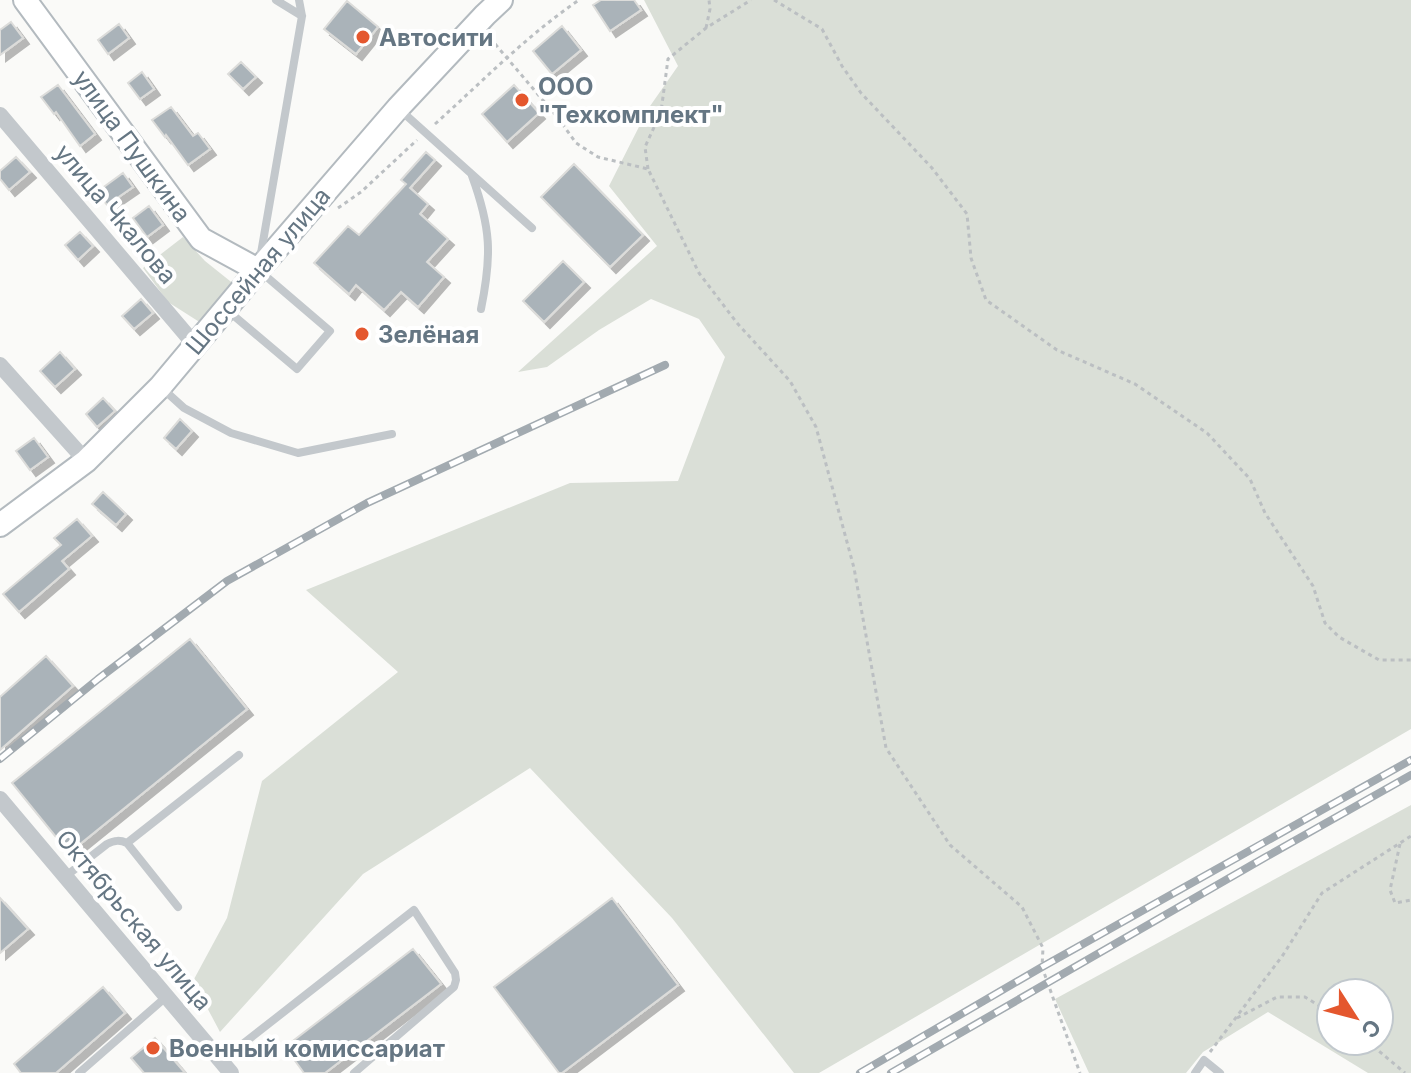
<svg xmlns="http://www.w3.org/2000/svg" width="1411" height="1073" viewBox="0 0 1411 1073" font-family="Inter,sans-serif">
	<defs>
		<filter id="shadow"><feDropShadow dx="6" dy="6" stdDeviation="0" flood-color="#0004"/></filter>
	</defs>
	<rect width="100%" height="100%" fill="#fafaf8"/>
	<path fill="#dadfd7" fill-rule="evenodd" d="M644 0H1411V729L819 1073H794L672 918 530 768 363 874 220 1032 193 981 227 918 262 781 398 672 306 590 570 483 678 481 725 357 699 319 651 299 599 330 547 367 518 372 657 246 609 186 648 109 678 66Z
		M183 237 205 261 235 285 201 323 168 302 143 268Z
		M1411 805V1073H1368L1268 1012 1203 1052 1186 1073H1089L1055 999ZM1331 993H1379V1041H1331Z"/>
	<path fill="#aab3b9" stroke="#dcdcda" stroke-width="2" filter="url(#shadow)" d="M601 0H634L641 10 610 31 593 5Z
		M347 1 378 27 356 54 324 29Z
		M11 22 23 38 0 55V30Z
		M119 24 129 38 108 54 98 40Z
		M562 26 581 50 552 74 533 51Z
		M241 62 256 77 243 89 228 74Z
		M142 72 154 89 140 99 128 83Z
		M58 85 95 134 80 146 56 112 54 114 41 97Z
		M514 85 539 113 507 142 482 114Z
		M171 107 193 136 198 133 210 149 188 165 166 135 165 137 152 120Z
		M426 152 435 160 410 188 428 204 420 214 448 239 427 262 444 277 418 307 401 292 384 310 356 285 349 294 314 263 348 226 359 235 406 184 401 180Z
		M16 157 30 172 9 190 0 179V171Z
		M574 164 643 235 610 267 541 197Z
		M123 173 133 187 107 205 97 192Z
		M149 206 163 225 147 237 133 218Z
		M80 232 93 246 78 260 65 245Z
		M563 261 584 282 544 322 523 301Z
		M141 299 153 313 134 329 122 316Z
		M60 352 75 369 55 387 40 371Z
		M103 398 115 411 97 427 86 414Z
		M180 419 192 431 176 449 164 438Z
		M34 438 48 457 30 470 16 451Z
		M103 492 126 514 116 525 92 504Z
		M77 519 92 536 62 561 69 569 19 612 3 594 61 545 54 538Z
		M190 639 247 709 69 853 12 783Z
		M46 656 73 686 0 750V697Z
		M0 898 28 929 0 953Z
		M612 898 678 985 562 1073H559L494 987Z
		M413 949 441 984 325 1073H304L285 1047Z
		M103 987 125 1013 56 1073H21L14 1064Z
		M155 1038 185 1073H144L131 1058Z"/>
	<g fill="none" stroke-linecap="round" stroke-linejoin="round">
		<g stroke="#b3babf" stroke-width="26">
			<path id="secondary" d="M25 0 201 239 258 270
				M0 525 86 461 160 387 258 270 398 108 485 15 501 0"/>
		</g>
		<path stroke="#bbbfc2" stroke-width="3" stroke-dasharray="4 4" stroke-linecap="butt" d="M774 0 822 29 842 66 861 93 932 168 967 214 971 258 986 300 1057 350 1135 384 1207 433 1250 479 1265 513 1313 586 1325 623 1339 637 1379 660H1411
			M706 28 710 9 709 0
			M490 38 558 118 576 143 598 157 648 169 699 273 737 323 790 381 816 427 854 568 886 748 950 845 1022 907 1043 948 1042 967 1080 1073
			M435 124C483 81 525 37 579 0
			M648 169 645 147 661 112 668 59 706 28 751 0
			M338 208 361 192 417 140
			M1400 844 1390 890 1395 903 1411 900
			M1237 1018 1277 997H1305L1331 1013
			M1367 1041 1405 1073
			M1210 1052 1283 955 1322 893 1411 836"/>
		<path stroke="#c3c8cc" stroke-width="8" d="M276 0 302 16
			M398 108 532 228
			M472 176C491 228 492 255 481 309
			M260 259 302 16 299 0
			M227 310 297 369 330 331 261 272
			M163 389 184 408 231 433 298 453 392 434
			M127 843 239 755
			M66 876 107 844C115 840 120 840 127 843L178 907
			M221 1061 414 910 455 973 456 980 454 987 354 1073
			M79 1073 166 997
			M1195 1073 1204 1060 1220 1073"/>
		<path stroke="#c3c8cc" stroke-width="16" d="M0 115 195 345
			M0 365 86 461
			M0 799 231 1073"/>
		<use href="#secondary" stroke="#fff" stroke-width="22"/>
		<g stroke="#a2aab0" stroke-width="8">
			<path id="rail" d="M0 759 98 679 227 581 367 503 665 365
				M860 1073 1042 967 1411 760
				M891 1073 1264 858 1411 775"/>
		</g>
		<use href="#rail" stroke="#fff" stroke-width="5" stroke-dasharray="15" stroke-linecap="butt"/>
	</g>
	<g fill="#e4572e" stroke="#fff" stroke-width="3">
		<circle cx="363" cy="37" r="8"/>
		<circle cx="522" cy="100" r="8"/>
		<circle cx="362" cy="334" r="8"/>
		<circle cx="153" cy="1048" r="8"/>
	</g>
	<g text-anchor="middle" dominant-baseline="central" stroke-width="8" stroke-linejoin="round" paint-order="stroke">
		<g font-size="24" font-weight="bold" fill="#657683" stroke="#fff" text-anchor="start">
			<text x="379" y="37">Автосити</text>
			<text x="538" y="86">ООО<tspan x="538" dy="28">"Техкомплект"</tspan></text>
			<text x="378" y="334">Зелёная</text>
			<text x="169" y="1048">Военный комиссариат</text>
		</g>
		<g font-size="24" fill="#657683" stroke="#fff">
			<text transform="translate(132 146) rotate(54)">улица Пушкина</text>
			<text transform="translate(116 214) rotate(50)">улица Чкалова</text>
			<text transform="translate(258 271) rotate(-50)">Шоссейная улица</text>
			<text transform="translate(134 920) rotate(50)">Октябрьская улица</text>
		</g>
	</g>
	<g transform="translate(1355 1017) rotate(126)"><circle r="38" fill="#ffffff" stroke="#c1c8cd" stroke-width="2"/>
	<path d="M0-6L14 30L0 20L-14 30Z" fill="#e4572e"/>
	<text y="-12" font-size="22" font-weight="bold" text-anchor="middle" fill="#657683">С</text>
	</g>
</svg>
